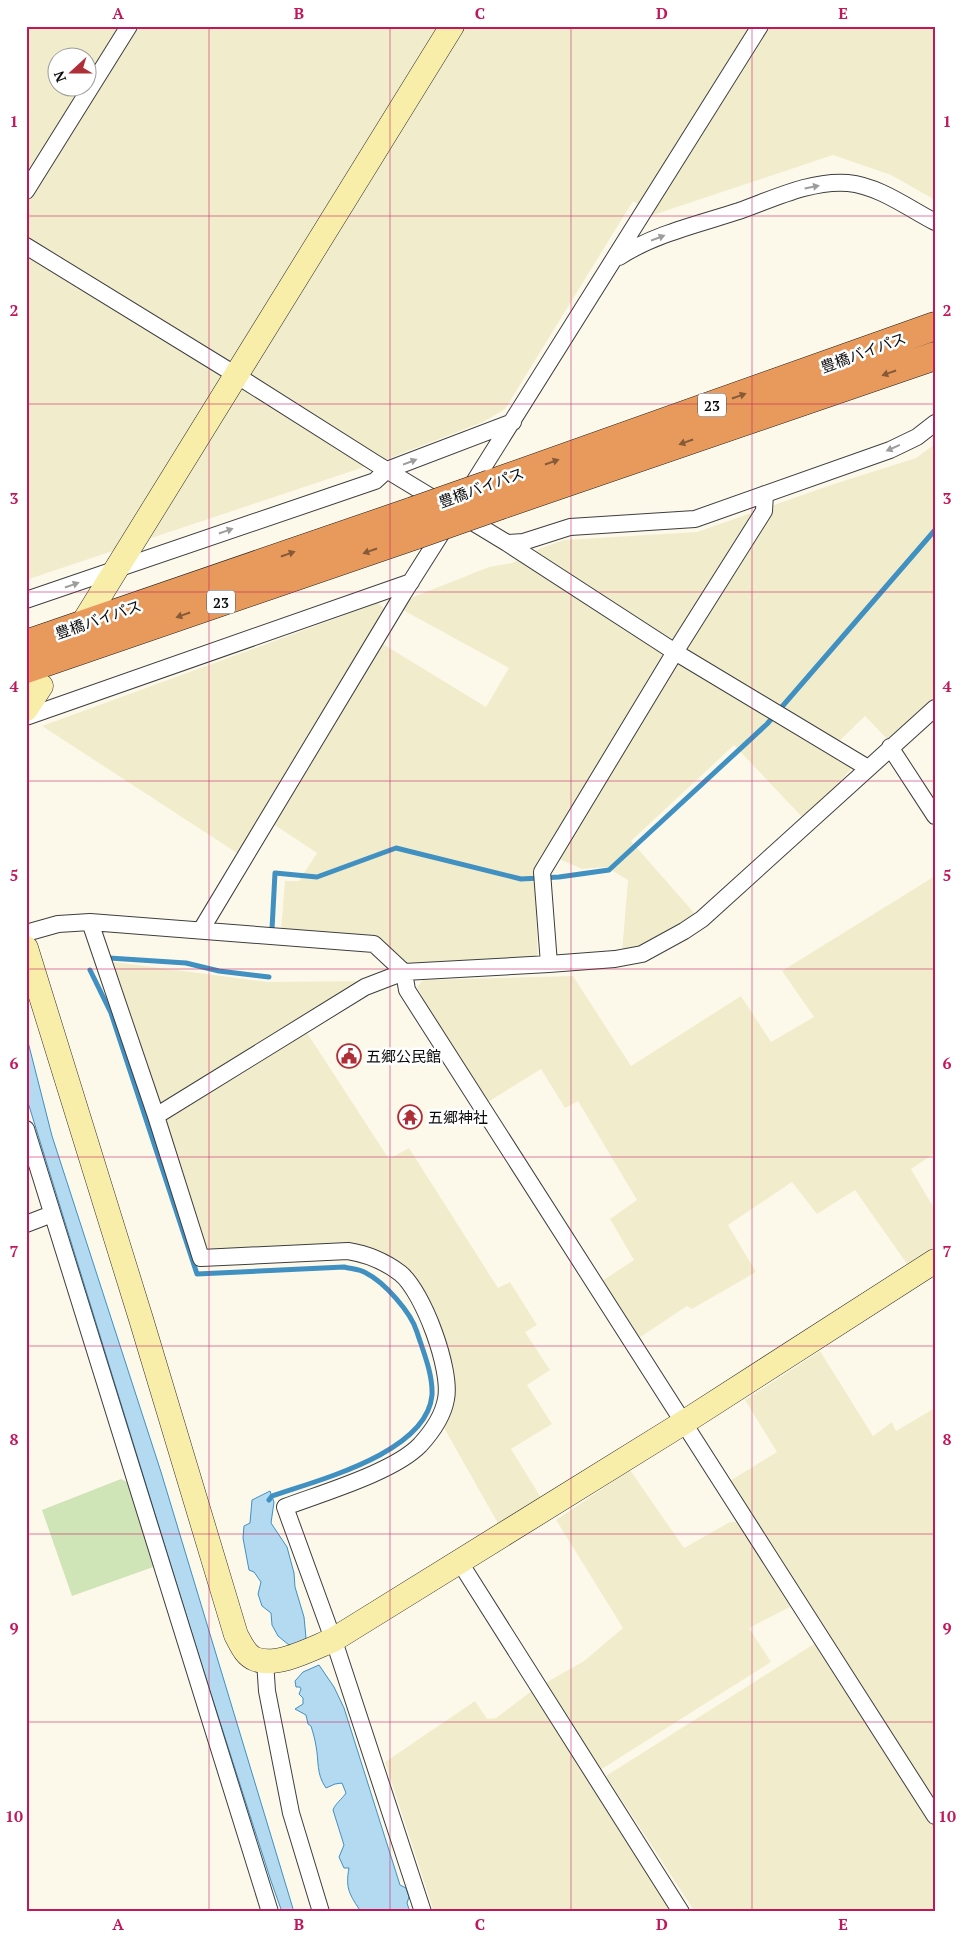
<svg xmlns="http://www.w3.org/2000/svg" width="961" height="1938" viewBox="0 0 961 1938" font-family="'PT Serif','Noto Sans JP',serif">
	<rect width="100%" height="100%" fill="#fdf9ea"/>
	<path fill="#f1edcc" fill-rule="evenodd" d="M26 26H935V200L891 175 833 155 650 216 651 211 633 201 505 409 483 422 385 460 26 580ZM58 58H88V88H58Z
		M935 444V696L887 739 865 716 829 751 852 768 811 814 802 817 734 745 631 841 696 915 646 947 622 952 628 880 606 867 582 869 543 852 534 868 538 960 409 965 377 939 281 931 285 881H299L317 853 261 816 237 853 42 726 378 603 387 611 373 638 486 707 509 668 401 609 408 599 489 567 512 563 539 549 564 540 697 532 831 485 916 458Z
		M935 876V942L932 944 935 949V1153L911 1169 935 1210V1247L907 1264 855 1190 817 1214 792 1182 728 1225 756 1272 692 1309 687 1306 636 1340 599 1283 634 1260 610 1219 637 1200 578 1101 565 1108 541 1069 488 1102 446 1040 417 987 423 980 573 976 631 1066 741 996 771 1042 814 1017 782 971Z
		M114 962 268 982 368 981 300 1022 389 1159 409 1148 498 1288 510 1282 537 1325 525 1332 550 1370 527 1385 552 1424 511 1449 543 1501 500 1527 443 1426 454 1405 455 1387 446 1349 386 1257 224 1254 209 1249 199 1236 112 968Z
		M820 1351 873 1436 892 1422 896 1431 935 1408V1912H695L606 1776 828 1635 728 1482 777 1452 745 1400Z
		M630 1470 684 1548 730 1522H741L794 1605 749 1628 771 1662 589 1777 672 1912H434L385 1762 475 1701 487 1719 496 1718 533 1690 584 1661 623 1628 556 1520Z"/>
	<path fill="#cfe4b7" d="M121 1479 129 1483 156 1566 72 1596 42 1510Z"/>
	<path fill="#b3daf0" stroke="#4090c1" d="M26 1034 52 1136 161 1472 294 1912H282L271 1881 202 1666 26 1096Z
		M270 1491 274 1502 271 1523 287 1547 294 1573 295 1587 304 1617 306 1638 304 1644 289 1645 278 1636 272 1625 271 1613 262 1606 258 1594 261 1582 254 1572 249 1570 243 1538 244 1526 250 1523 252 1500Z
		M319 1665 334 1687 344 1708 400 1885 406 1888 409 1897 407 1903 410 1912H361C350 1895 345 1889 349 1868H344L339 1857 344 1845 333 1810C335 1804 342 1799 346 1793L342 1783 335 1784 326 1788C316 1774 319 1761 316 1746 315 1739 313 1733 311 1726L308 1724 306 1715 295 1709 303 1704V1698L299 1694 301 1689 300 1687H296L295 1681 303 1672Z"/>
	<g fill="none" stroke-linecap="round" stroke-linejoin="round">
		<path stroke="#4090c1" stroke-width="5" d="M272 929 275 873 317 877 396 848 521 879 559 877 609 870 767 724 935 530
			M109 958 186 963 219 971 269 977
			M90 970 111 1013 197 1274 344 1267C351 1269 360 1269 366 1273 384 1282 411 1312 417 1332 423 1351 433 1374 432 1395 427 1453 318 1480 272 1496L269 1500"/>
		<g stroke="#3e3e3e" stroke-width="18">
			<path id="street" d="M26 191 129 26
				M26 246 236 375 375 463 507 543 675 652 868 768
				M619 257C654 234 699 224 739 211 773 199 811 180 848 183 879 186 908 208 935 222
				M469 490 760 26
				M507 543 523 542 570 527 695 519 890 450 917 437 935 423
				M26 600 375 481 387 470 513 422
				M26 717 411 582
				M890 747 935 816
				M90 922 156 1116 201 1258 348 1251C367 1254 384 1261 400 1273 423 1291 452 1370 446 1399 443 1416 431 1433 420 1445 394 1472 322 1493 285 1507L337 1650 423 1912
				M201 930 403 594 448 523
				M26 933 58 924 90 922 374 944 404 972 549 964 615 959 642 954 684 931 702 919 935 708
				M549 964 542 872 675 652 764 511 765 494
				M156 1116 365 987 404 972 407 990 935 1816
				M26 1129 270 1912
				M26 1224 52 1214
				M459 1561 681 1912
				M265 1661 267 1691 291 1813 321 1912"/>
		</g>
		<g stroke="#2d2d2d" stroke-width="25">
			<path id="secondary" d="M86 618 452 26
				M26 709 41 686
				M26 948 141 1319 236 1635C241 1644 245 1655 255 1659 277 1668 313 1648 333 1640L683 1423 935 1261"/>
		</g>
		<g stroke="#1c1c1c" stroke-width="29">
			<path id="highway" d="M490 484 935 326
				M501 505 935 356
				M26 644 413 511
				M26 669 416 535"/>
		</g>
		<use href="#street" stroke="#fff" stroke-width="16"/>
		<use href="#secondary" stroke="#f8eeaa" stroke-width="24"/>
		<use href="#highway" stroke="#e89a5d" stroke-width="28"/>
		<g stroke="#1c1c1c" stroke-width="29" stroke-linecap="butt">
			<path id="highway-bridge" d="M413 511 490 484
				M416 535 501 505"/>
		</g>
		<use href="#highway-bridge" stroke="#e89a5d" stroke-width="28"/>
	</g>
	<defs><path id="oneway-solid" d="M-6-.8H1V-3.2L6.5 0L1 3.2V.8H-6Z" transform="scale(1.25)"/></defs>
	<g fill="#9d9d9d">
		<use href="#oneway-solid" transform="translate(812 187) rotate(-11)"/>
		<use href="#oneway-solid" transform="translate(658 238) rotate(-21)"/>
		<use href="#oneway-solid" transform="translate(893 448) rotate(156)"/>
		<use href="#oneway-solid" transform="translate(410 462) rotate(-21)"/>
		<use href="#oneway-solid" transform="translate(226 531) rotate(-19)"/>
		<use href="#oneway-solid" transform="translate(72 585) rotate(-19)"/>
	</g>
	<g fill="#855a38">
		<use href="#oneway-solid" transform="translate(889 373) rotate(161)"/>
		<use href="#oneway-solid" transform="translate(739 396) rotate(-19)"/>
		<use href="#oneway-solid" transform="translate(686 442) rotate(161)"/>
		<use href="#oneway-solid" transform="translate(552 462) rotate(-19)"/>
		<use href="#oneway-solid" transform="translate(370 551) rotate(161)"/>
		<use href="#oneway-solid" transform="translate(288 554) rotate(-19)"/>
		<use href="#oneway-solid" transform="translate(183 615) rotate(161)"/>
	</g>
	<path fill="none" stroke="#c2185b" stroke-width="1" stroke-opacity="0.55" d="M209 26V1912M390 26V1912M571 26V1912M752 26V1912M26 216H935M26 404H935M26 592H935M26 781H935M26 969H935M26 1157H935M26 1346H935M26 1534H935M26 1722H935"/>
	<defs>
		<g id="civic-ring" transform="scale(1.25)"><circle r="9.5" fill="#fff" stroke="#ae2f37" stroke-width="1.5"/><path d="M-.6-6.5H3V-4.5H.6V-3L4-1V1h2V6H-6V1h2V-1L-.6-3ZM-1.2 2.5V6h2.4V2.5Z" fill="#ae2f37"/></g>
		<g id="temple-ring" transform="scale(1.25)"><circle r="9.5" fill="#fff" stroke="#ae2f37" stroke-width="1.5"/><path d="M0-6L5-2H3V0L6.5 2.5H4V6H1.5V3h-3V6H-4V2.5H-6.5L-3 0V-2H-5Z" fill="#ae2f37"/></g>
	</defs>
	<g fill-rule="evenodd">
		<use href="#civic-ring" x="349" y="1056"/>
		<use href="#temple-ring" x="410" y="1117"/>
	</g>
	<g text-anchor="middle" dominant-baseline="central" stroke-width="5" stroke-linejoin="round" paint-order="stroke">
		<g fill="#fff" stroke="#545454" stroke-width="1">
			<rect x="698" y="393.5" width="28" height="23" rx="4"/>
			<rect x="207" y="590.5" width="28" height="23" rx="4"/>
		</g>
		<g font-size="14" font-weight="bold" fill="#0b0b0b">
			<text x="712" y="405">23</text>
			<text x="221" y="602">23</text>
		</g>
		<g font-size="15" fill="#0b0b0b" stroke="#fff">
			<text transform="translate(863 352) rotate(-20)">豊橋バイパス</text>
			<text transform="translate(481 487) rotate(-20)">豊橋バイパス</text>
			<text transform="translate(98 619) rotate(-19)">豊橋バイパス</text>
		</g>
		<g font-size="15" fill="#0b0b0b" stroke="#fff" text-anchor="start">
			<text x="366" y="1056">五郷公民館</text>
			<text x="428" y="1117">五郷神社</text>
		</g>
	</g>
	<rect width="961" height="1938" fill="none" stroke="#ffffff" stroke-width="55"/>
	<g transform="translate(72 72) rotate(249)"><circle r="24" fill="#ffffff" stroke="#9d9d9d"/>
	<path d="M0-4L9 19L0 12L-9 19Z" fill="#ae2f37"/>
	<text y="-8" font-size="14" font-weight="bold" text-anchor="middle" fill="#0b0b0b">N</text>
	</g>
	<rect x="28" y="28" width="906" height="1882" fill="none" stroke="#c2185b" stroke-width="2"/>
	<g font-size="16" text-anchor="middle" font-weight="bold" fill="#c2185b">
		<text x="118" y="19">A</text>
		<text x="299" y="19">B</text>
		<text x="480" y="19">C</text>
		<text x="662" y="19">D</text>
		<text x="843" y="19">E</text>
		<text x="14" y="127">1</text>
		<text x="947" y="127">1</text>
		<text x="14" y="316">2</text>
		<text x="947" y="316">2</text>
		<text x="14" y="504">3</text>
		<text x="947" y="504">3</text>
		<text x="14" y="692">4</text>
		<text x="947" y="692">4</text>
		<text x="14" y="881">5</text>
		<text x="947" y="881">5</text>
		<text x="14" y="1069">6</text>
		<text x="947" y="1069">6</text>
		<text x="14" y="1257">7</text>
		<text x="947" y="1257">7</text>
		<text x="14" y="1445">8</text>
		<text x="947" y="1445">8</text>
		<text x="14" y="1634">9</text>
		<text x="947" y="1634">9</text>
		<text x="14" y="1822">10</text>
		<text x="947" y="1822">10</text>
		<text x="118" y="1930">A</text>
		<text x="299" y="1930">B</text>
		<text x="480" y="1930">C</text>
		<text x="662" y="1930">D</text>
		<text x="843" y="1930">E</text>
	</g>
</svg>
